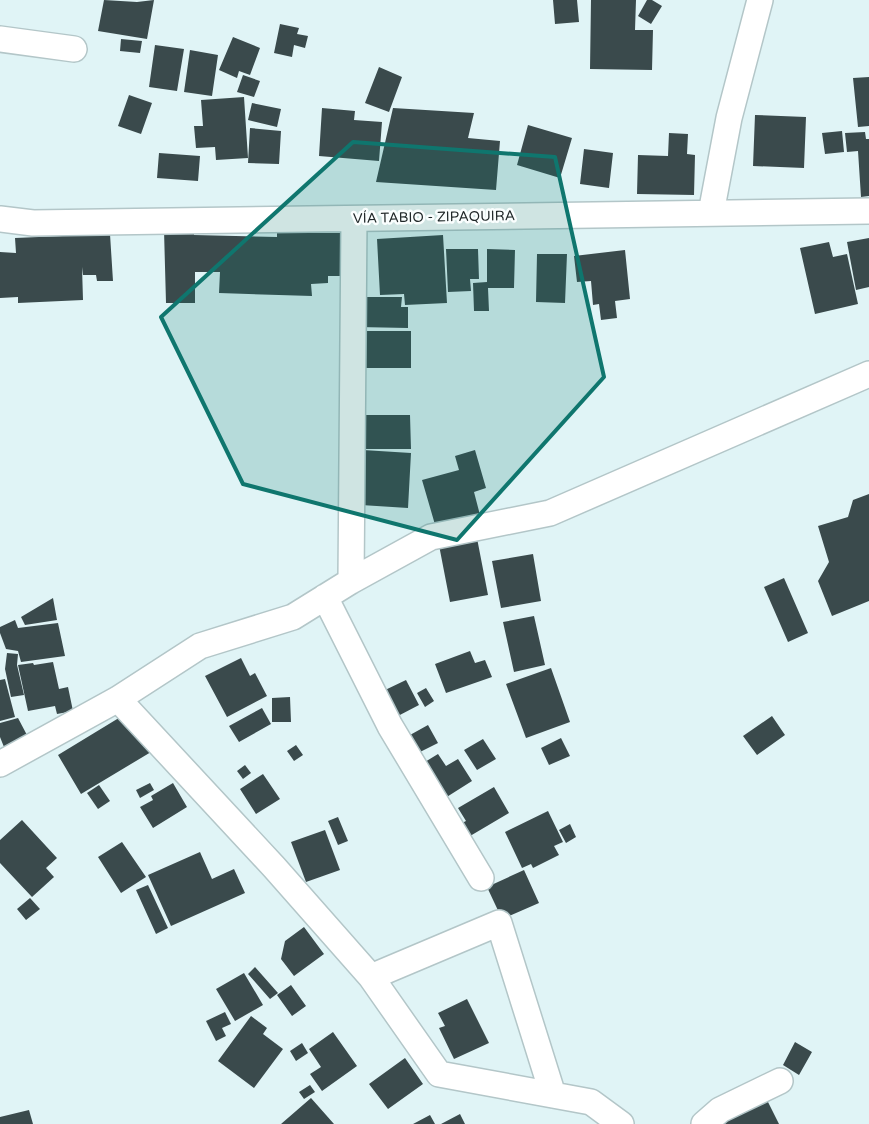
<svg xmlns="http://www.w3.org/2000/svg" width="869" height="1124" viewBox="0 0 869 1124" font-family="'Varela Round',sans-serif">
	<rect width="100%" height="100%" fill="#e0f4f6"/>
	<path fill="#3a4a4c" d="M104 0 137 2 154 0 147 39 98 31Z
		M553 0H577L579 22 555 24Z
		M591 0H636L635 30H653L652 70 590 69Z
		M647 0H652L662 6 651 24 638 16Z
		M280 24 299 28 297 34 308 36 305 48 294 45 292 57 274 53Z
		M233 37 260 48 250 75 239 71 237 78 219 70Z
		M121 39 142 41 140 53 120 51Z
		M155 45 184 49 177 91 149 87Z
		M190 50 218 55 212 96 184 92Z
		M379 67 402 77 389 112 365 103Z
		M243 75 260 81 254 97 237 92Z
		M869 77V126L858 127 853 78Z
		M129 95 152 103 141 134 118 126Z
		M244 97 248 158 216 160 215 147 196 148 194 126H203L201 100Z
		M252 103 281 109 277 127 248 120Z
		M322 108 355 111 354 120 382 122 379 161 319 156Z
		M393 108 474 113 468 138 500 141 496 190 376 182Z
		M755 115 806 117 804 168 753 166Z
		M528 125 572 138 560 178 517 165Z
		M250 128 281 131 279 164 248 163Z
		M842 131 844 152 825 154 822 133Z
		M865 132 866 139H869V196L861 197 858 151 847 152 845 133Z
		M669 133 688 134 687 154 695 155 694 195 637 194 638 155 668 156Z
		M584 149 613 153 609 188 580 184Z
		M159 153 200 156 198 181 157 178Z
		M308 228 309 233H346L347 276H328V283L311 284 312 296 219 293 220 272H195V303H166L164 230 194 229V235L277 237V229Z
		M110 234 113 281H97L96 275H83L82 267 83 300 18 303V297L0 298V252L16 253 15 238Z
		M443 235 447 303 405 305 404 294 380 295 377 239Z
		M869 238V287L856 290 847 242Z
		M829 242 833 257 847 254 858 304 815 314 800 248Z
		M446 249H478L479 279H470L471 291 448 292Z
		M487 249 515 250 514 288H488L489 311H474L473 283 487 282Z
		M625 250 630 299 615 301 617 318 601 320 599 304 593 305 591 281 577 282 574 256Z
		M537 254H567L565 303 536 302Z
		M358 297H402L401 307H408V328L358 327Z
		M358 331H411V368H359Z
		M359 415H410L411 449H359Z
		M363 450 411 453 408 508 361 505Z
		M475 450 486 488 474 492 480 515 436 528 422 480 459 470 455 456Z
		M869 494V601L832 616 818 581 829 562 818 526 848 517 853 500Z
		M476 533 488 595 450 602 438 540Z
		M533 554 541 601 501 608 492 561Z
		M784 578 808 633 788 642 764 587Z
		M53 598 57 620 25 625 21 617Z
		M534 616 545 665 514 672 503 622Z
		M15 620 18 628 58 623 65 656 21 662 18 651 6 649 0 633V627Z
		M470 651 475 663 485 660 492 677 446 693 435 664Z
		M7 653 18 654 17 665 24 695 11 697 5 669Z
		M241 658 250 676 255 673 267 696 227 717 205 676Z
		M53 662 59 689 68 687 73 711 57 714 55 706 28 711 18 665 33 663 34 665Z
		M551 668 570 722 526 738 506 684Z
		M5 679 15 717 0 721V680Z
		M406 680 419 705 396 717 383 691Z
		M426 688 434 701 425 707 417 693Z
		M290 697 291 722H272V698Z
		M262 708 271 724 239 742 229 726Z
		M127 713 151 752 81 794 58 755Z
		M772 716 785 735 757 755 743 736Z
		M18 718 28 737 4 747 0 737V723Z
		M428 725 438 743 420 752 410 735Z
		M561 738 570 756 549 765 541 748Z
		M483 739 496 759 477 770 464 750Z
		M296 745 303 755 294 761 287 751Z
		M438 754 446 766 458 759 472 781 442 800 420 765Z
		M245 765 251 773 243 779 237 771Z
		M263 774 280 799 256 814 240 789Z
		M150 783 154 790 140 798 136 790Z
		M173 783 187 807 153 828 140 807 153 800 151 796Z
		M99 785 110 801 98 809 87 793Z
		M494 787 509 813 465 839 456 826 466 821 458 808Z
		M548 811 563 842 554 846 559 855 533 868 531 864 522 868 505 832Z
		M338 817 348 841 338 845 328 821Z
		M22 820 57 858 46 868 54 877 32 897 0 863V840Z
		M570 824 576 837 566 843 559 830Z
		M325 830 340 870 306 882 291 842Z
		M122 842 146 877 121 893 98 857Z
		M200 852 212 879 234 869 245 893 171 926 148 875Z
		M524 870 539 903 502 919 487 887Z
		M148 885 168 928 156 934 136 890Z
		M30 898 40 909 26 920 17 909Z
		M304 927 324 954 294 976 281 959 285 941Z
		M255 967 278 993 270 999 248 974Z
		M244 973 263 1005 235 1021 216 989Z
		M291 985 306 1006 292 1016 277 995Z
		M467 999 489 1043 454 1059 439 1028 445 1026 438 1013Z
		M225 1012 231 1024 222 1028 226 1036 216 1041 206 1021Z
		M251 1016 267 1028 263 1034 283 1049 254 1088 218 1061Z
		M333 1032 357 1066 322 1091 310 1074 321 1067 309 1049Z
		M795 1042 812 1052 799 1075 783 1065Z
		M302 1043 308 1053 296 1061 290 1051Z
		M405 1058 423 1084 388 1109 369 1084Z
		M310 1085 315 1092 304 1099 299 1092Z
		M764 1094 779 1124H711Z
		M311 1098 334 1124H281Z
		M29 1110 33 1124H0V1117Z
		M460 1114 465 1124H441Z
		M430 1115 435 1124H413Z"/>
	<g fill="none" stroke-linecap="round" stroke-linejoin="round">
		<g stroke="#b3c6c8" stroke-width="28">
			<path id="minor" d="M0 39 74 49
				M711 213 729 118 760 0
				M0 219 33 223 869 211
				M351 581 354 219
				M325 597 390 726 481 878
				M118 699 274 867 371 977 439 1074 591 1102 621 1124
				M0 764 118 699 200 646 293 617 351 581 431 537 550 513 869 374
				M371 977 499 923 553 1095
				M704 1124 720 1110 780 1081"/>
		</g>
		<use href="#minor" stroke="#fff" stroke-width="25"/>
	</g>
	<path fill="#0f766e" fill-opacity="0.2" stroke="#0f766e" stroke-width="4" stroke-linejoin="round" d="M353 142 555 157 604 377 457 540 243 484 161 317Z"/>
	<g text-anchor="middle" dominant-baseline="central" stroke-width="5" stroke-linejoin="round" paint-order="stroke">
		<g font-size="14" fill="#212829" stroke="#fafefe">
			<text transform="translate(434 217) rotate(-1)">VÍA TABIO - ZIPAQUIRA</text>
		</g>
	</g>
</svg>
